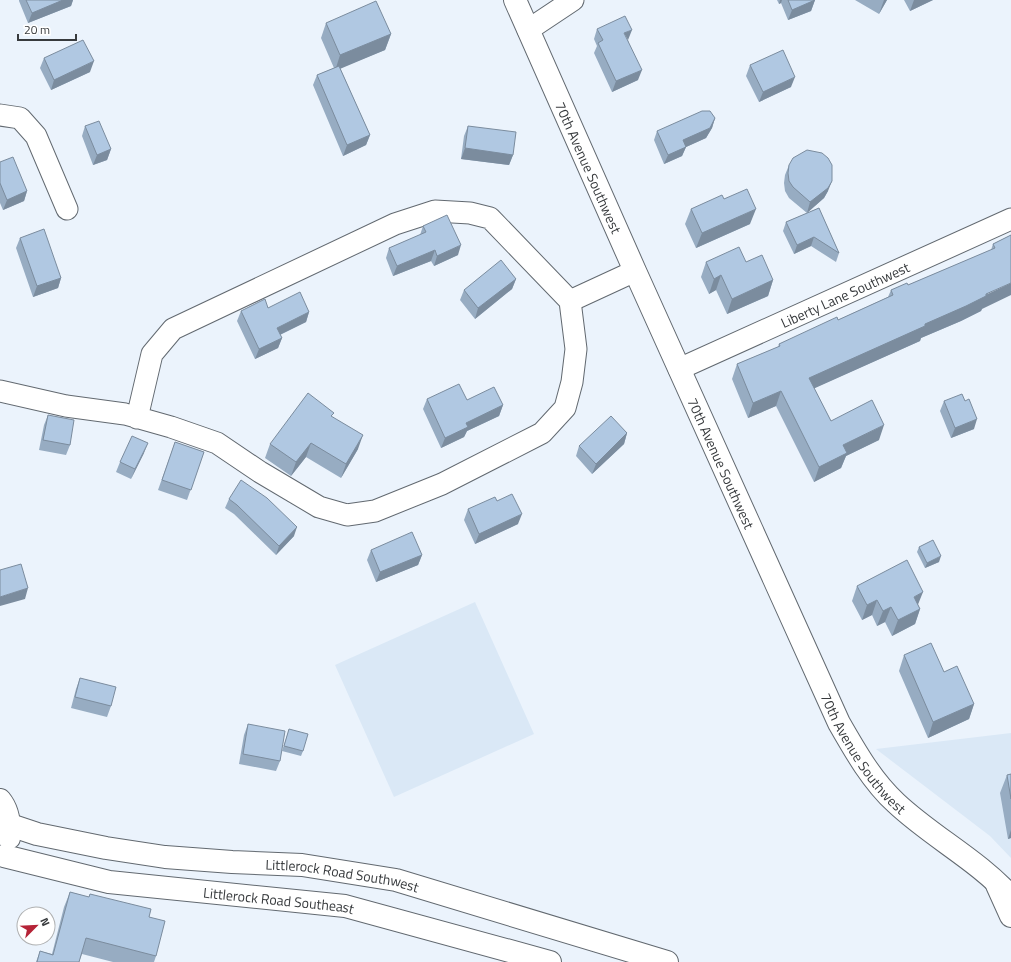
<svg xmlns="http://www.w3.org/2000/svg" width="1011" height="962" viewBox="0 0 1011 962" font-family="'Titillium Web',sans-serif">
	<rect width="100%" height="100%" fill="#ebf3fc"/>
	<path fill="#dae8f6" d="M475 602 534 734 394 797 335 665Z
		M1011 733V858L990 836 876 749Z"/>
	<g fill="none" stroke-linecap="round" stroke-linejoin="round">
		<g stroke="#626970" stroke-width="23">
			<g id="minor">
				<path d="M528 30 573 0"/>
				<path d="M0 115 20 118 36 136 67 209"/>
				<path d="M570 301 635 271"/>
				<path id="s1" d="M679 369 1011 219"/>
				<path d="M0 391 66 406 125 414 171 427 217 443 260 472 319 507 347 515 375 511 442 484 542 433 565 408 572 382 576 349 570 301 490 218 470 213 435 211 395 224 173 329 152 354 137 418"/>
			</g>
		</g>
		<g stroke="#626970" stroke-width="24">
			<g id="tertiary">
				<path id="s2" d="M515 0 635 271 839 723C855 751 872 781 896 803 932 837 978 860 1011 897"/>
				<path d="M997 885 1011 916"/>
			</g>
		</g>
		<g stroke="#626970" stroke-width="24">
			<g id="secondary">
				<path d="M0 800C9 811 10 825 9 838"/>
				<path id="s3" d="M10 825 37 834 106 848 165 857 232 862 302 865 396 880 667 962"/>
				<path id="s4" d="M4 856 109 882 345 906 550 962"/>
			</g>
		</g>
		<use href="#minor" stroke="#fff" stroke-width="21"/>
		<use href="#tertiary" stroke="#fff" stroke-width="22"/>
		<use href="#secondary" stroke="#fff" stroke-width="22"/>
	</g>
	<path fill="#97acc2" d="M19 0H73L71 6 28 23 19 1Z
		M777 0H815L811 11 788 20 781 3 779 4Z
		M855 0H887L879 14Z
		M904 0H933L910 11Z
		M326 23 391 34 385 50 340 68 370 135 366 145 343 156 313 85 317 75 334 68 321 38Z
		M597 29 628 40 638 80 612 92 594 53 597 46 594 39Z
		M44 58 90 72 51 90 40 68Z
		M750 65 791 87 759 102 746 76Z
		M715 118 712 128 706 138 686 147 682 156 664 164 654 140 657 131Z
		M85 126 111 149 107 160 93 165 82 136Z
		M468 126 513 155 509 165 461 159 464 136Z
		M0 162 27 191 24 201 3 210 0 203Z
		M789 165 828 191 824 198 807 213 789 198 785 191 784 183 785 175Z
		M724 199 750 224 696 248 685 224 691 209Z
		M819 208 839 253 836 262 811 246 794 254 783 231 786 222Z
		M423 226 458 255 434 266 431 261 393 276 386 258 389 248 420 235Z
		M1011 235 981 311 961 321 921 338 920 341 814 388 831 421 879 440 846 456 841 468 814 482 776 406 748 418 732 379 737 364 778 347 779 344 838 320 888 297 891 290 908 285 991 250 993 244Z
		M20 238 61 278 58 288 33 297 16 248Z
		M706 262H746L773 280 768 296 727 314 716 290 709 294 701 277Z
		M516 279 512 289 475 319 460 300 464 290Z
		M241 311 309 312 306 322 280 335 282 338 278 348 255 359 237 321Z
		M427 399 467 400 503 405 499 416 467 431 464 437 441 448 423 409Z
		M944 401 974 429 951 438 940 411Z
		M48 415 70 445 66 455 39 450 44 425Z
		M332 417 358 449 341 478 306 457 291 476 265 458 270 444Z
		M627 433 624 444 592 474 576 456 579 446Z
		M175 442 204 452 187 500 158 490Z
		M144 453 131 479 116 472 120 462Z
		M229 499 294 536 276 555 234 514 225 508Z
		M497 501 518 524 475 544 464 520 468 509Z
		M919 547 939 562 925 568 917 552Z
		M371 550 422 555 418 565 376 582 367 560Z
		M857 586 918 605 920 609 915 624 892 636 885 622 877 626 872 615 862 620 852 601Z
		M904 655 944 672 974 704 969 719 928 738 899 671Z
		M80 678 111 706 107 717 71 708 76 689Z
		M248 724 280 761 276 771 239 764 244 735Z
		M289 729 303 751 301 756 282 751Z
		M1011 774V838L1008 839 1000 793 1007 775Z
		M70 892 89 897 90 894 149 917 156 956 154 962H113L82 954 79 962H36L40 951 52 954 64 907Z"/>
	<path fill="#7b8c9e" d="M63 0H73L71 6 28 23 32 13Z
		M780 0H782L781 3 779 4Z
		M815 0 811 11 788 20 792 10Z
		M884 0H887L879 14Z
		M914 0H933L910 11Z
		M632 30 628 40 624 33Z
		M391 34 385 50 335 71 340 55Z
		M94 61 90 72 51 90 54 80Z
		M642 70 638 80 612 92 616 81Z
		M795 77 791 87 759 102 763 92Z
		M715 118 712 128 706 138 686 147 682 156 664 164 668 155 683 140Z
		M370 135 366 145 343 156 347 145Z
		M465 148 513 155 509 165 461 159Z
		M111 149 107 160 93 165 97 155Z
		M832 181 828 191 824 198 807 213 810 202Z
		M27 191 24 201 3 210 7 200Z
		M756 209 750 224 696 248 702 233Z
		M814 237 811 246 794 254 797 245Z
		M461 245 458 255 434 266 437 256Z
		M435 250 431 261 393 276 397 266Z
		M721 275 716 290 709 294 714 279Z
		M61 278 58 288 33 297 37 286Z
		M516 279 512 289 475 319 478 308Z
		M773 280 768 296 727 314 732 299Z
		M1011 283V295L982 309 981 311 961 321 921 338 920 341 804 393 809 378Z
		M309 312 306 322 273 338 277 328Z
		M282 338 278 348 255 359 259 349Z
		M781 391 776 406 748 418 753 403Z
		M503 405 499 416 467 431 464 437 441 448 445 438 466 423Z
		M977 419 974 429 951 438 955 428Z
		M884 425 879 440 846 456 841 468 814 482 819 467 843 445Z
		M627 433 624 444 592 474 596 464Z
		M363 435 358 449 341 478 346 464Z
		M148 443 144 453 131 479 135 469Z
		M311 443 306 457 291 476 296 462Z
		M522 514 518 524 475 544 479 534Z
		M297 527 294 536 276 555 279 546Z
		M422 555 418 565 376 582 380 572Z
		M941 556 939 562 925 568 927 563Z
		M28 588 25 599 0 606V597Z
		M923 592 917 607 914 597Z
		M877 600 872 615 862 620 867 605Z
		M891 607 885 622 877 626 883 611Z
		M920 609 915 624 892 636 898 620Z
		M974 704 969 719 928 738 933 722Z
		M1011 830V838L1008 839Z"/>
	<path fill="#b0c8e2" stroke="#7b8c9e" d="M26 0H63L32 13Z
		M788 0H815L792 10Z
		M376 1 391 34 340 55 326 23Z
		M625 16 632 30 624 33 642 70 616 81 598 43 603 40 597 29Z
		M83 40 94 61 54 80 44 58Z
		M783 50 795 77 763 92 750 65Z
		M339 66 370 135 347 145 317 75Z
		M702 111H710L715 118 710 128 683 140 686 147 668 155 657 131Z
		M99 121 111 149 97 155 85 126Z
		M468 126 516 132 513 155 465 148Z
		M807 150 822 153 828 158 832 165V181L828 188 810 202 793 187 789 181 788 173 789 165 793 158Z
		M13 157 27 191 7 200 0 183V162Z
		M747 189 756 209 702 233 691 209 722 195 724 199Z
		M819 208 839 253 814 237 797 245 786 222Z
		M447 215 461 245 437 256 435 250 397 266 389 248 426 232 423 226Z
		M44 229 61 278 37 286 20 238Z
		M1011 235V283L986 294V296L966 306 925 324V326L809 378 831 421 872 400 884 425 843 445 847 453 819 467 781 391 753 403 737 364 780 346 779 344 837 317 838 320 893 295 891 290 907 283 908 285 995 248 993 244Z
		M739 247 746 262 762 255 773 280 732 299 721 275 714 279 706 262Z
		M501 260 516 279 478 308 464 290Z
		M300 292 309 312 277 328 282 338 259 349 241 311 265 299 268 308Z
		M459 384 467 400 494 387 503 405 466 423 468 427 445 438 427 399Z
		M308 393 334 413 331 416 363 435 346 464 311 443 296 462 270 444Z
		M962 394 965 401 969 399 977 419 955 428 944 401Z
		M48 415 74 420 70 445 43 440Z
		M611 416 627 433 596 464 579 446Z
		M132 436 148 443 135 469 120 462Z
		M175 442 204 452 191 490 162 480Z
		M241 480 267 498 297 527 279 546 237 505 229 499Z
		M512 494 522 514 479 534 468 509 495 497 497 501Z
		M412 532 422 555 380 572 371 550Z
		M933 540 941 556 927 563 919 547Z
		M907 560 923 592 914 597 920 609 898 620 891 607 883 611 877 600 867 605 857 586Z
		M21 564 28 588 0 597V570Z
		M931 643 944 672 957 666 974 704 933 722 904 655Z
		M80 678 116 687 111 706 75 697Z
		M248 724 285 731 280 761 243 754Z
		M289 729 308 734 303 751 284 746Z
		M1011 774V799L1007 775Z
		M70 892 89 897 90 894 151 909 149 917 165 921 156 956 86 938 79 962H37L40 951 53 955Z"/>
	<g text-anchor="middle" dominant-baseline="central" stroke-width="3" stroke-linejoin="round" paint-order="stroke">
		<g font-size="14" fill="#373a3d" stroke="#fff">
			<text stroke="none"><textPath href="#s2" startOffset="183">70th Avenue Southwest</textPath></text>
			<text stroke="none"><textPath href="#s1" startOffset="182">Liberty Lane Southwest</textPath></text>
			<text stroke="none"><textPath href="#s2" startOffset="507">70th Avenue Southwest</textPath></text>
			<text stroke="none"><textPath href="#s2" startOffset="831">70th Avenue Southwest</textPath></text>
			<text stroke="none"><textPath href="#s3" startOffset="337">Littlerock Road Southwest</textPath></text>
			<text stroke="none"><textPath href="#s4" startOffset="279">Littlerock Road Southeast</textPath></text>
		</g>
	</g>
	<g transform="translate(36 926) rotate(66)"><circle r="19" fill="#ffffff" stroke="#afb0b1"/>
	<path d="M0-3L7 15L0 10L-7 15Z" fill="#b52337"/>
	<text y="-6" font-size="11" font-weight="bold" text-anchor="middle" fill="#373a3d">N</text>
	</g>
	<path d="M18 34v6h58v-6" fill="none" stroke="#373a3d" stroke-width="2"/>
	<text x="24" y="34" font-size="12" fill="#373a3d" stroke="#ffffff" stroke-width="3" paint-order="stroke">20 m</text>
</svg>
